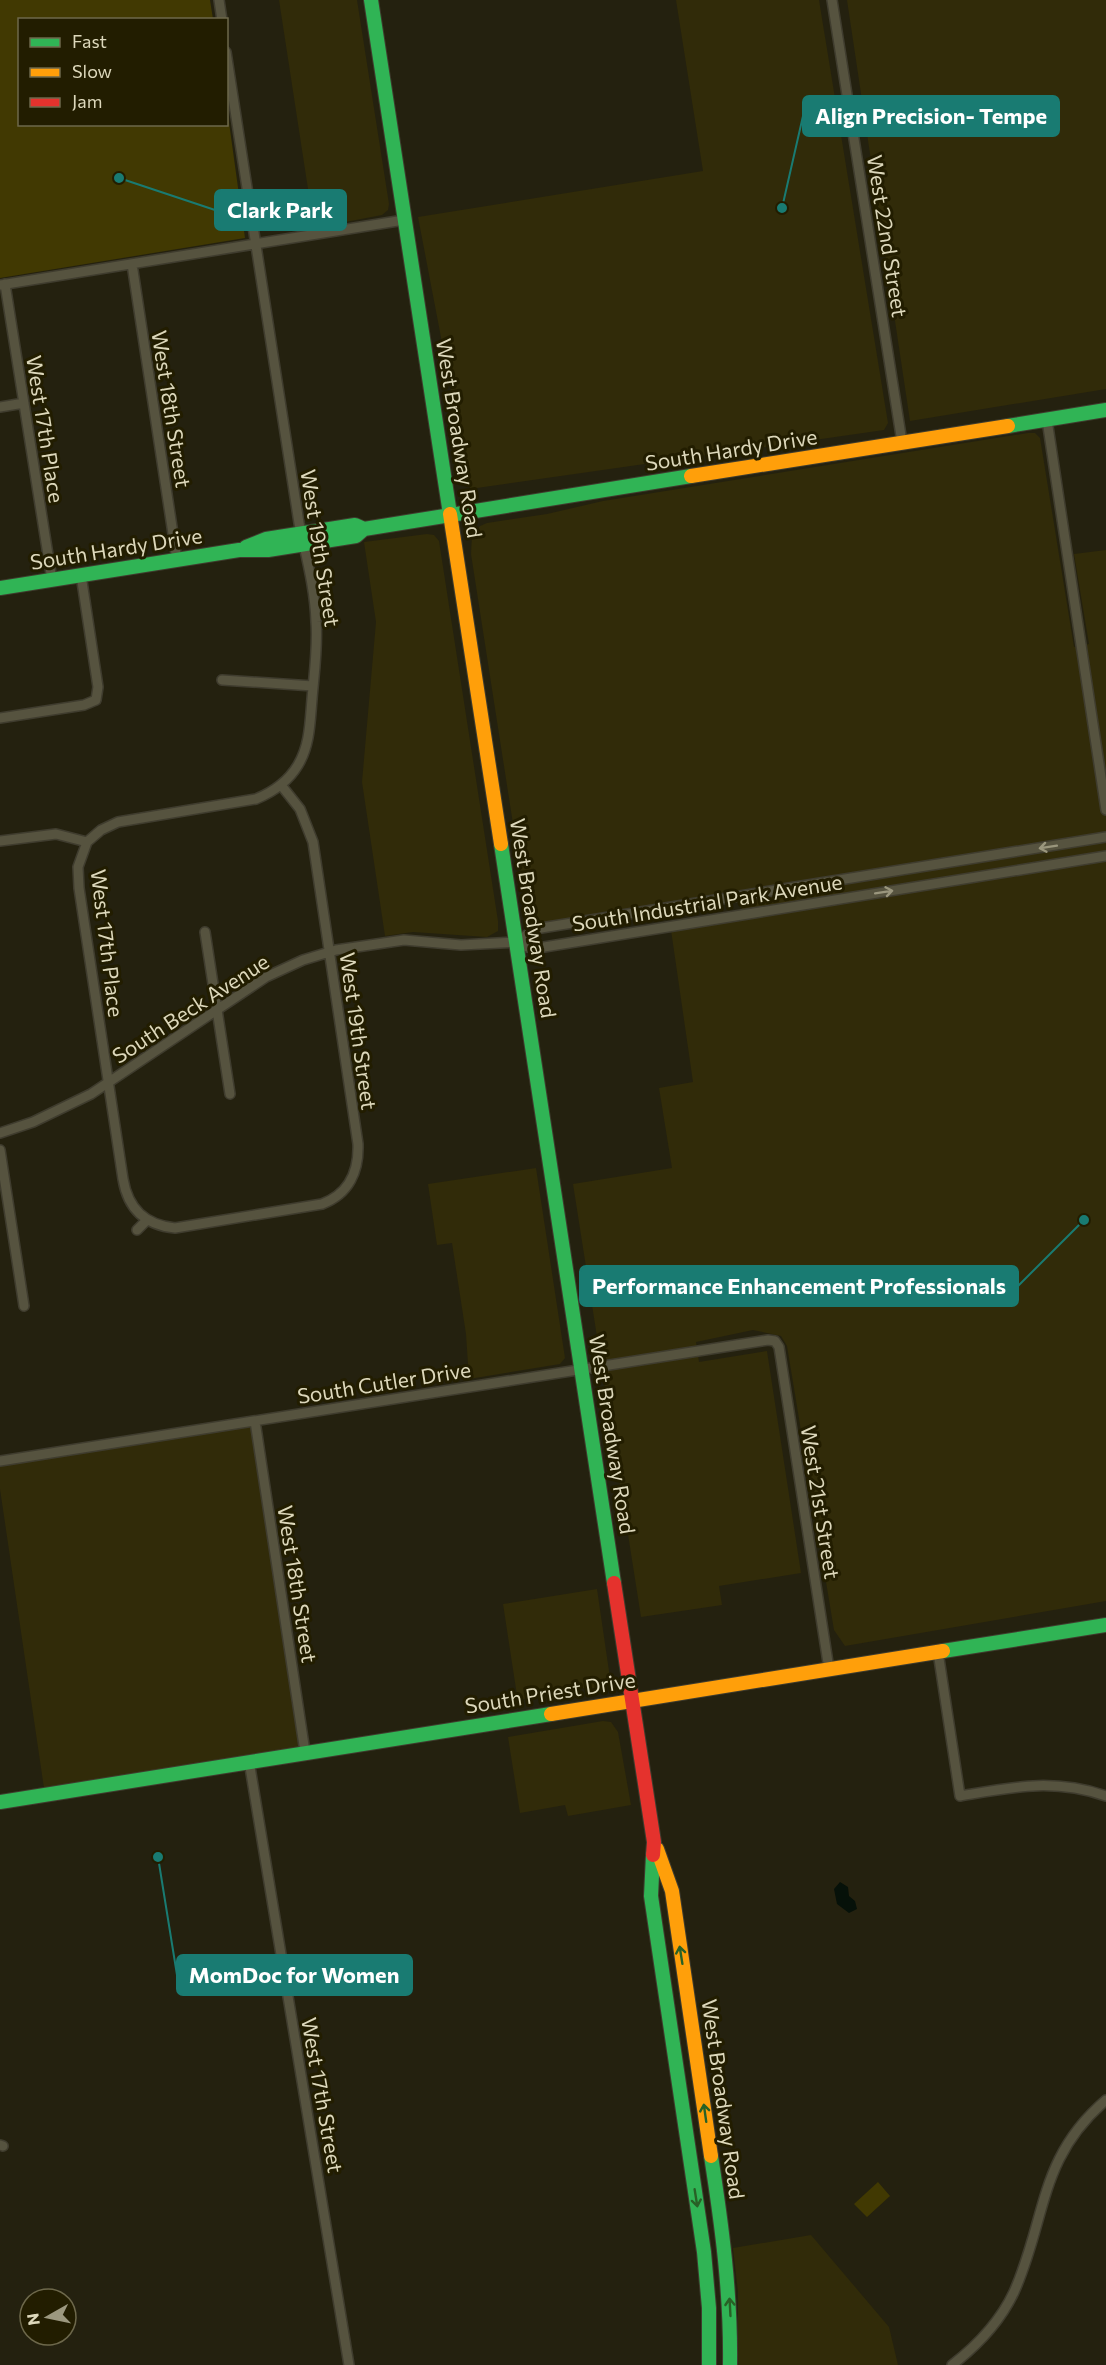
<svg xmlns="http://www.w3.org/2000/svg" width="1106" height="2365" viewBox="0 0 1106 2365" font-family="Commissioner,sans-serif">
	<rect width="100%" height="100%" fill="#24210f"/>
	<path fill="#312b09" d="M279 0H357L389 204 388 210 382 215 314 228Z
		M676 0H819L888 423 884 430 470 489 418 217 703 171Z
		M847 0H1106V389L910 421Z
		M1028 433H1035L1040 438 1074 647 1089 644 1074 554 1106 550V1601L845 1646 834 1630 787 1346 781 1336 753 1330 696 1342 699 1362 767 1351 801 1573 719 1586 722 1605 641 1617 573 1184 672 1168 659 1088 693 1082 671 930 744 918 738 892 542 924 535 923 527 914 471 554 472 535 480 526 487 523 547 514 603 501Z
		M427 534 434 535 439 541 498 921V931L487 937 413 932 385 936 362 782 376 622 364 542Z
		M536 1168 565 1358 560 1364 469 1379 466 1334 452 1243 437 1245 428 1184Z
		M255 1421 305 1752 45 1795 0 1489V1461Z
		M597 1589 609 1671V1682L601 1688H564L539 1692 518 1702 503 1604Z
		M603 1721 611 1722 618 1732 631 1805 568 1816 565 1805 520 1813 508 1737Z
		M811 2235 889 2327 898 2365H738V2292L733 2248Z"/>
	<path fill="#413902" d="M0 0H210L213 19 20 20V124H226L227 108 245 238 0 278Z
		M878 2182 890 2196 867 2217 854 2204Z"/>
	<path fill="#061109" d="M840 1882 848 1887 849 1896 855 1901 857 1909 849 1913 837 1904 834 1889Z"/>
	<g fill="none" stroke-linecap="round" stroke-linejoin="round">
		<g stroke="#3f3c2e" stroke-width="12">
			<path id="street" d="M219 0 222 20
				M832 0 902 442
				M132 264 177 560
				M5 284 52 580
				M0 285 404 220
				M0 407 24 403
				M1047 420 1106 810
				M222 680 313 686
				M0 718 84 705 96 700 98 687 81 575
				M0 841 56 834 87 842 101 830 118 822 256 799C273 792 288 782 298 765 310 745 310 722 312 699 314 674 318 647 316 622 315 588 306 556 299 523L226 52
				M87 842 78 867 79 888 123 1179C128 1209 145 1225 175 1228L322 1204C349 1194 359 1171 358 1144L313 842 300 809 281 785
				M205 932 230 1094
				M517 942 535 929 1106 837
				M517 942 527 947 538 948 1106 856
				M0 1133 33 1122 91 1094 266 977 303 960 336 950 404 940 461 945 517 942
				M0 1150 24 1306
				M137 1230 146 1221
				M255 1421 305 1752
				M0 1461 768 1340 775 1341 779 1347 829 1669
				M938 1652 960 1796C1013 1787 1053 1778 1106 1796
				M249 1761C282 1962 317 2163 349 2365
				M0 2145 3 2146
				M952 2365C978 2345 1000 2322 1014 2292 1047 2218 1038 2158 1106 2100"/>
		</g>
		<g stroke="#3f3c2e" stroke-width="16">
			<path id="fast" d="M371 0 450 514
				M1008 426 1106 410
				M246 547 266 539 355 525 364 529
				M0 588 239 550H268L356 536 364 529 691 476
				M501 844 614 1583
				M943 1651 1106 1625
				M0 1802 551 1714
				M653 1855 651 1896 704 2252 709 2308V2365
				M711 2156C722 2226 731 2294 730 2365"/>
		</g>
		<g stroke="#3f3c2e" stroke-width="16">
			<path id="slow" d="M691 476 1008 426
				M450 514 501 844
				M551 1714 943 1651
				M657 1849 672 1891 711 2156"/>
		</g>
		<g stroke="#3f3c2e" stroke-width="16">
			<path id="jam" d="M614 1583 654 1842 653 1855"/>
		</g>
		<use href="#street" stroke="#56533f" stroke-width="9"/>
		<use href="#fast" stroke="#30b455" stroke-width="14"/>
		<use href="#slow" stroke="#ff9f0a" stroke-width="14"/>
		<use href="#jam" stroke="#e5322d" stroke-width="14"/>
	</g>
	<defs><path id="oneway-shaft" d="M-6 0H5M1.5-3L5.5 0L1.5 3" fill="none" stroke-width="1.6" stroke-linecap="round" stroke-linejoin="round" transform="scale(1.5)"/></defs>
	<g stroke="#9a967d">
		<use href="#oneway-shaft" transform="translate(1048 847) rotate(171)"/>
		<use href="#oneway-shaft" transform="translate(884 892) rotate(-9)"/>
	</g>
	<g stroke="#286126">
		<use href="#oneway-shaft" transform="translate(681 1955) rotate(-99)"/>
		<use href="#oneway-shaft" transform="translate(705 2113) rotate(-98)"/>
		<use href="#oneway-shaft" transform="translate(696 2198) rotate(81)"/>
		<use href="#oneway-shaft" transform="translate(730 2307) rotate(-93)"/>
	</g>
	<g text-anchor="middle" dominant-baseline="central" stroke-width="6" stroke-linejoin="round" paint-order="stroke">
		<g font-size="21" fill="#ddd8bb" stroke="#221d00">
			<text transform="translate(888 236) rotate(81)">West 22nd Street</text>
			<text transform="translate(172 409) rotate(81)">West 18th Street</text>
			<text transform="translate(46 429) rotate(81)">West 17th Place</text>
			<text transform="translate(460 438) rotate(81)">West Broadway Road</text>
			<text transform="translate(731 449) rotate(-9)">South Hardy Drive</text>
			<text transform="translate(116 548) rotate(-9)">South Hardy Drive</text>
			<text transform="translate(321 548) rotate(81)">West 19th Street</text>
			<text transform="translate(707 902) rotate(-9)">South Industrial Park Avenue</text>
			<text transform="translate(534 918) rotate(81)">West Broadway Road</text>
			<text transform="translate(108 943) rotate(83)">West 17th Place</text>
			<text transform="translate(190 1008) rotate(-33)">South Beck Avenue</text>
			<text transform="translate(359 1031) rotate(82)">West 19th Street</text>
			<text transform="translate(384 1382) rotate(-9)">South Cutler Drive</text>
			<text transform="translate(613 1434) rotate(81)">West Broadway Road</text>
			<text transform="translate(821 1502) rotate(81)">West 21st Street</text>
			<text transform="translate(298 1584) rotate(81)">West 18th Street</text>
			<text transform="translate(550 1692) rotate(-9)">South Priest Drive</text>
			<text transform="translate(323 2095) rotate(80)">West 17th Street</text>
			<text transform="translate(724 2099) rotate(82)">West Broadway Road</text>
		</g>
	</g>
	<path fill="none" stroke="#197b72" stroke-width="2" d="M782 208L803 116M119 178L215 210M1084 1220L1018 1286M158 1857L177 1975"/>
	<g fill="#197b72" stroke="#221d00" stroke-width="2">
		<circle cx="782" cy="208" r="6"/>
		<circle cx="119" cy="178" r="6"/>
		<circle cx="1084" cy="1220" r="6"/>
		<circle cx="158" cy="1857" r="6"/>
	</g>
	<g fill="#197b72" stroke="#197b72" stroke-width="2">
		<rect x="803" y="96" width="256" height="40" rx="6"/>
		<rect x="215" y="190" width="131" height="40" rx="6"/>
		<rect x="580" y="1266" width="438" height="40" rx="6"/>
		<rect x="177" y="1955" width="235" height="40" rx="6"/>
	</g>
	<g font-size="22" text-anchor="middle" font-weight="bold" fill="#fff">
		<text x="931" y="124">Align Precision- Tempe</text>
		<text x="280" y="218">Clark Park</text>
		<text x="799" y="1294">Performance Enhancement Professionals</text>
		<text x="294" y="1983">MomDoc for Women</text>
	</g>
	<rect x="18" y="18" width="210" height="108" fill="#221d00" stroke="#6d684b" stroke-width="1.5"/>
	<rect x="30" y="38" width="30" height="9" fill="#30b455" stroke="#6d684b" stroke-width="1.5"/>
	<text x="72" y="48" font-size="18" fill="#ddd8bb">Fast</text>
	<rect x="30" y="68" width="30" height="9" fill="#ff9f0a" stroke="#6d684b" stroke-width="1.5"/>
	<text x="72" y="78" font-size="18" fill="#ddd8bb">Slow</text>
	<rect x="30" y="98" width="30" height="9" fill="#e5322d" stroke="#6d684b" stroke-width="1.5"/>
	<text x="72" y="108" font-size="18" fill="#ddd8bb">Jam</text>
	<g transform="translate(48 2317) rotate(261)"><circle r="28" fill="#221d00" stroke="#6d684b" stroke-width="1.5"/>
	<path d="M0-4.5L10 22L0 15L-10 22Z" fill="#9c987f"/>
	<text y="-9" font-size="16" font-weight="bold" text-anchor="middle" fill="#ddd8bb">N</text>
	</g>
</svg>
